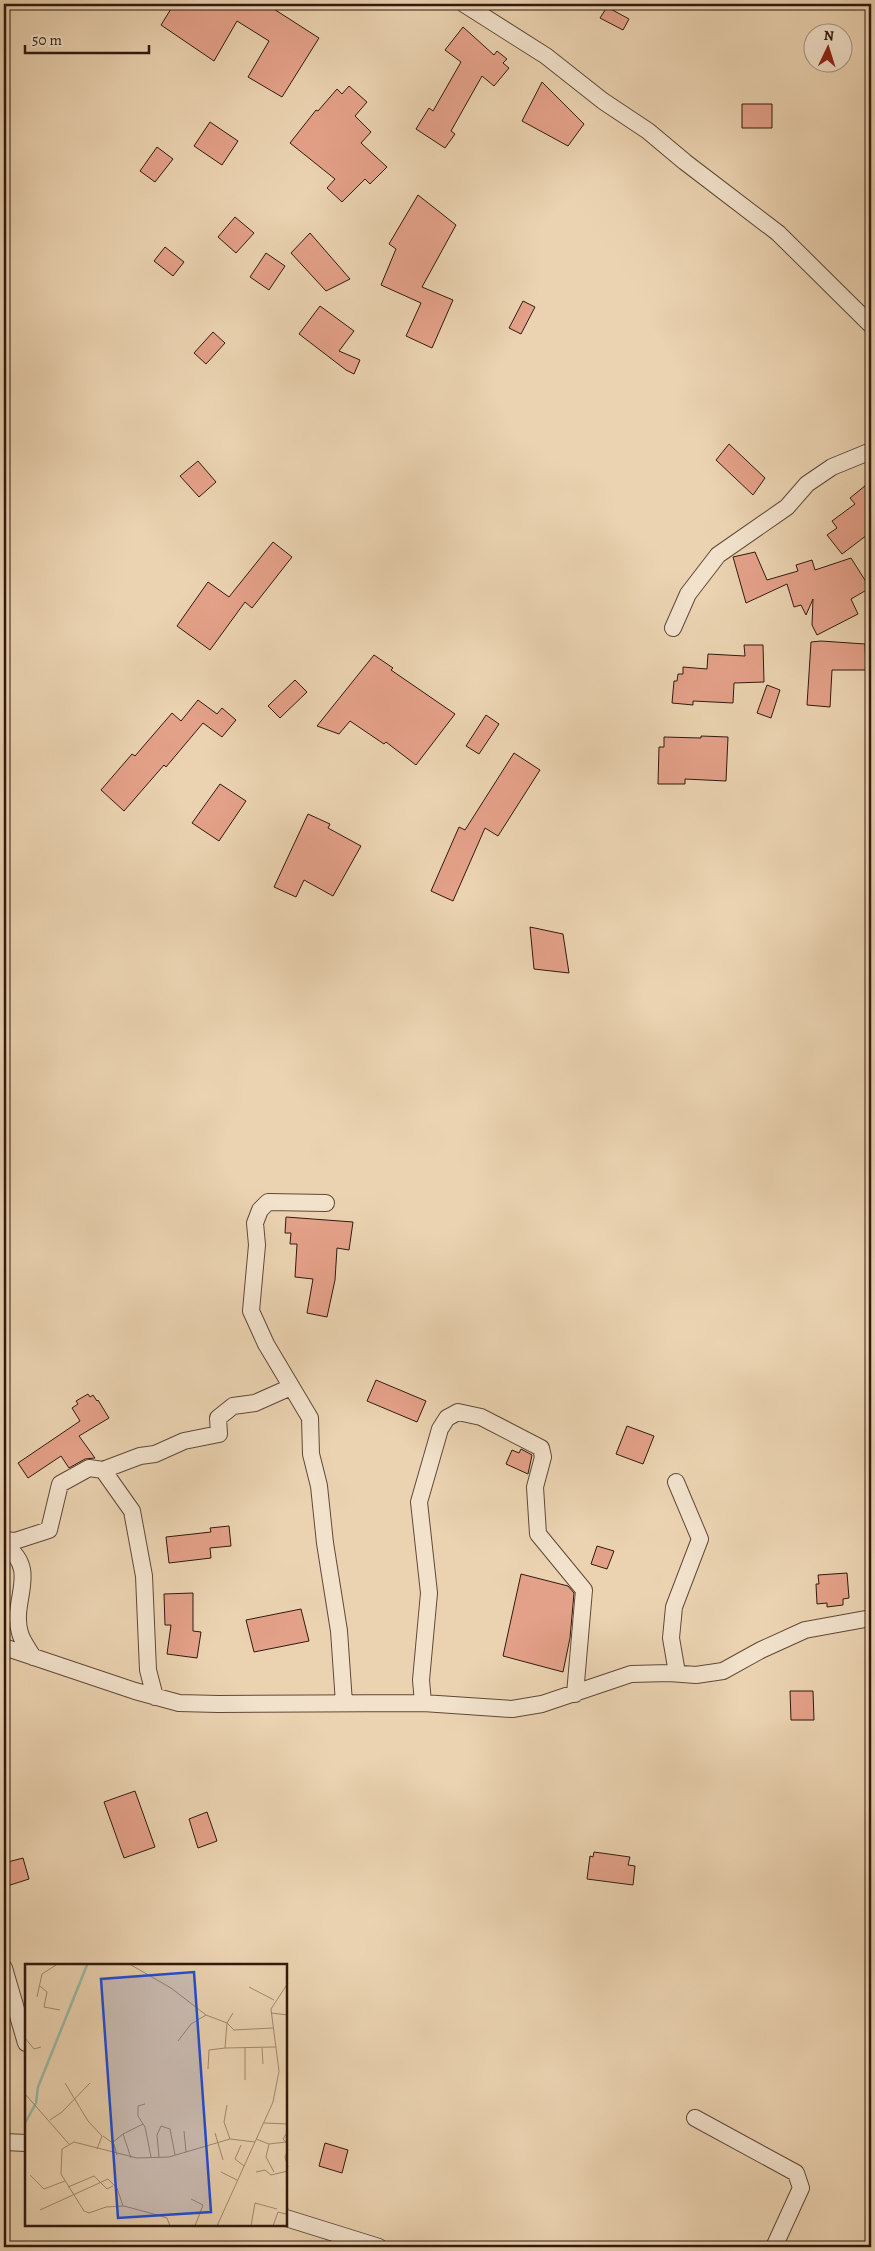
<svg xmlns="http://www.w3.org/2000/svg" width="875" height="2251" viewBox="0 0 875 2251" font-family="Alegreya,serif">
	<rect width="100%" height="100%" fill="#ebd3b1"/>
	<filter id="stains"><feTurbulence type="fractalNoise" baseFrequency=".004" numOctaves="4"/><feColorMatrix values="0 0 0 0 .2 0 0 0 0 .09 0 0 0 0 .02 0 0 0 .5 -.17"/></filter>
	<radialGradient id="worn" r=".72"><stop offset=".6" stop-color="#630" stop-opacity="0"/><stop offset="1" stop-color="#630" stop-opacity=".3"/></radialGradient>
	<path fill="#e4a189" stroke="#31190f" d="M174 4H266L319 38 282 97 248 77 269 41 237 21 214 61 161 25Z
		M607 7 629 19 623 30 600 18Z
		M463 27 494 55 497 51 507 59 503 63 509 68 494 86 482 76 451 131 455 134 445 148 416 129 429 108 433 111 461 62 445 50Z
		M542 82 584 124 568 146 522 121Z
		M349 86 367 102 355 116 371 132 361 143 387 167 370 184 365 179 342 202 327 188 335 179 290 143 316 110 318 111 337 89 342 94Z
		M742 104H772V128H742Z
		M210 122 238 141 222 165 194 146Z
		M157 147 173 159 155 182 140 171Z
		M418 195 456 225 422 287 453 300 432 348 406 336 421 303 381 285 396 249 389 244Z
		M235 217 254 233 236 253 218 237Z
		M310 233 350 279 326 291 291 253Z
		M165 247 184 262 173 276 154 261Z
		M266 253 285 266 269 290 250 277Z
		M523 301 535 307 521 334 509 328Z
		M320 306 354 331 339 351 360 360 354 374 346 370 299 334Z
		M213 332 225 343 206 364 194 353Z
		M729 444 765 478 753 495 716 460Z
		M198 461 216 482 199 497 180 476Z
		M871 481V532L842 554 827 535 837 528 832 521 855 504 850 498Z
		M273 542 292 557 252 608 245 602 210 650 177 626 208 582 229 597Z
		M755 552 767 580 798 571 796 565 812 560 815 570 851 558 870 588 851 599 858 614 817 635 812 625 813 599 806 615 801 605 794 607 787 584 746 603 733 557Z
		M821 641 865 644 866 670H832L830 707 807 705 811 642Z
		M744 645H763L764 682 734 683 733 703 693 701V705L672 703 674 681H677L678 674H683V667L707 669 708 654 745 656Z
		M374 655 393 668 391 670 455 714 416 765 386 742 384 744 350 721 339 734 317 726Z
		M295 680 307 692 280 718 268 706Z
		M767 685 780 690 771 718 757 713Z
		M198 700 217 714 222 708 236 720 222 737 203 723 166 767 164 765 124 811 101 790 132 754 135 756 172 713 181 721Z
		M486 715 499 724 479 754 466 746Z
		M701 736 728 737 726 781 685 779V784H658L659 747H664V737L701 738Z
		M514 753 540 770 498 836 485 828 453 901 431 891 459 827 465 830Z
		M220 784 246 801 219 841 192 823Z
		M308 814 330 824 328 828 361 846 333 896 304 880 296 897 274 887Z
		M530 927 563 934 569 973 534 969Z
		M286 1217 353 1222 349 1250 337 1248 335 1280 327 1317 307 1313 313 1279 295 1277 297 1244H290L291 1233H285Z
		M376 1380 426 1401 417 1422 367 1401Z
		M88 1394 90 1397 93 1395 97 1401 98 1400 109 1418 79 1436 95 1458 85 1459 69 1468 61 1456 28 1478 18 1463 80 1421 72 1408 78 1404 76 1401Z
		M627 1426 654 1436 643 1464 616 1454Z
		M521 1449 532 1455 528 1474 506 1464 512 1450 519 1453Z
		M229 1526 231 1546 210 1548 211 1558 169 1563 166 1537 211 1532 210 1528Z
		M597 1546 614 1551 607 1569 591 1564Z
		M847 1573 849 1598 843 1599V1605L827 1607V1603L817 1604 816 1584H819L818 1575Z
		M521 1574 568 1586 574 1593 570 1638 563 1672 503 1656Z
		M193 1593V1631L201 1632 197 1658 167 1654 171 1625H165L164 1594Z
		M301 1609 309 1641 254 1652 246 1620Z
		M790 1691H813L814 1720H791Z
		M135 1791 155 1847 124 1858 104 1802Z
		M207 1812 217 1841 198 1848 189 1819Z
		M594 1852 630 1857 628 1865 635 1866 633 1885 587 1879 590 1856 593 1857Z
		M23 1858 29 1879 4 1887V1863Z
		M325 2143 348 2150 342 2173 319 2166Z"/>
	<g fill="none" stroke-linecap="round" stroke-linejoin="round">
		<g stroke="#604838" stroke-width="18">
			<path id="minor" d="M464 4 546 56 603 101 648 131 685 162 778 233 871 325
				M673 628 688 594 718 555 787 507 807 484 832 467 871 451
				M326 1203 268 1202 260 1210 255 1223 257 1245 251 1311 266 1344 310 1418 311 1454 319 1486 325 1543 339 1631 344 1703
				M103 1470 140 1456 155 1454 184 1441 219 1434 218 1418 233 1406 255 1403 291 1387
				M676 1482 700 1539 674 1607 671 1638 677 1673
				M4 1540 15 1541 49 1530 60 1484 89 1468 103 1470 132 1511 144 1576 148 1670 155 1697
				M4 1545C41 1570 10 1600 20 1633 22 1641 29 1650 33 1657
				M4 1647 135 1691 179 1703 218 1704 423 1703 512 1709 542 1704 631 1674 669 1673 696 1675 723 1671 761 1650 805 1630 871 1618
				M423 1703 421 1680 429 1593 419 1502 440 1429 447 1418 458 1412 481 1417 541 1448 543 1457 535 1487 538 1534 584 1590 575 1694
				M4 1968 26 2043
				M695 2118 796 2173 801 2188 774 2247
				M4 2142 26 2143
				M286 2218 379 2247"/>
		</g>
		<use href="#minor" stroke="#f2e2cc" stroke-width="16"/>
	</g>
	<g transform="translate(25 1964)">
		<rect width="262" height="262" fill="#ebd3b1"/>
		<path fill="none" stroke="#99b9a7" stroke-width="2.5" d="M0 159 11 139 13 123 62 1"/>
		<path fill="none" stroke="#a18970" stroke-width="1" d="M106 1 146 24 181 51 202 59 209 66 248 64M15 22 22 28 19 43 35 46M224 23 249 36M12 33 17 10 31 1M208 49 202 59 200 84 251 83M246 49 263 51M0 74 9 85 16 83M153 77 166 60 181 51M220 83V116M237 84 238 100M183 105 184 86 200 84M40 119 63 157 77 172 72 185M0 130 44 180M120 140 113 142V152L120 163 126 193M202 141 199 158 205 175M25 156 37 148 65 119M239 159 263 160M159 167 161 188M190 169 198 196M98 170 118 160M78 172 89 180 92 191M231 175 244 180 261 178 263 182M87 179 98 170 106 194M262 179 258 175 263 167M244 180 241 193 249 208M216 181 210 195 219 202M263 185 260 193 263 203M134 193 132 171 136 162 145 165 150 191M196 208 212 216M231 208 240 206 246 211 263 207M5 211 19 225 40 217M43 223 69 212 82 225 88 222M166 235 178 241 170 262M15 246 83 215 92 224 98 242M145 262 142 254 136 252 99 242 81 243 64 249 59 247 36 210 37 185 49 178 112 194 144 193 205 175 230 178M192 262 248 138 254 107 246 45 263 19M226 262 230 239 252 245M248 262 253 248 261 250 263 244"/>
		<path fill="#1d4ed8" fill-opacity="0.15" stroke="#1d4ed8" stroke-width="2.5" d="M169 8 186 248 93 254 76 15Z"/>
		<rect width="262" height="262" fill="none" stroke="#31190f" stroke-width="2.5"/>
	</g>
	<rect width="875" height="2251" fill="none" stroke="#ebd3b1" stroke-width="20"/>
	<rect x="5" y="5" width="865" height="2241" fill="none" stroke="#31190f" stroke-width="2.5"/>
	<rect x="10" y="10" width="855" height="2231" fill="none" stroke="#31190f"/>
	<g transform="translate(828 48) rotate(4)"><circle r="24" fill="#f2e2cc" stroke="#a59280"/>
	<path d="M0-4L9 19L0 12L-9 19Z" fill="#8f2418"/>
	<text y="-8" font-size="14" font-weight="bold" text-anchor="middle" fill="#31190f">N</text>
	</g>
	<path d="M25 45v8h124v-8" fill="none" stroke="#31190f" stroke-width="2.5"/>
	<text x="32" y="45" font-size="15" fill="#31190f" stroke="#f2e2cc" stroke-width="4" paint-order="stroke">50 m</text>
	<rect width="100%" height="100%" filter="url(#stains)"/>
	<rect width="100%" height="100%" fill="url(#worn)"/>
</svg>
